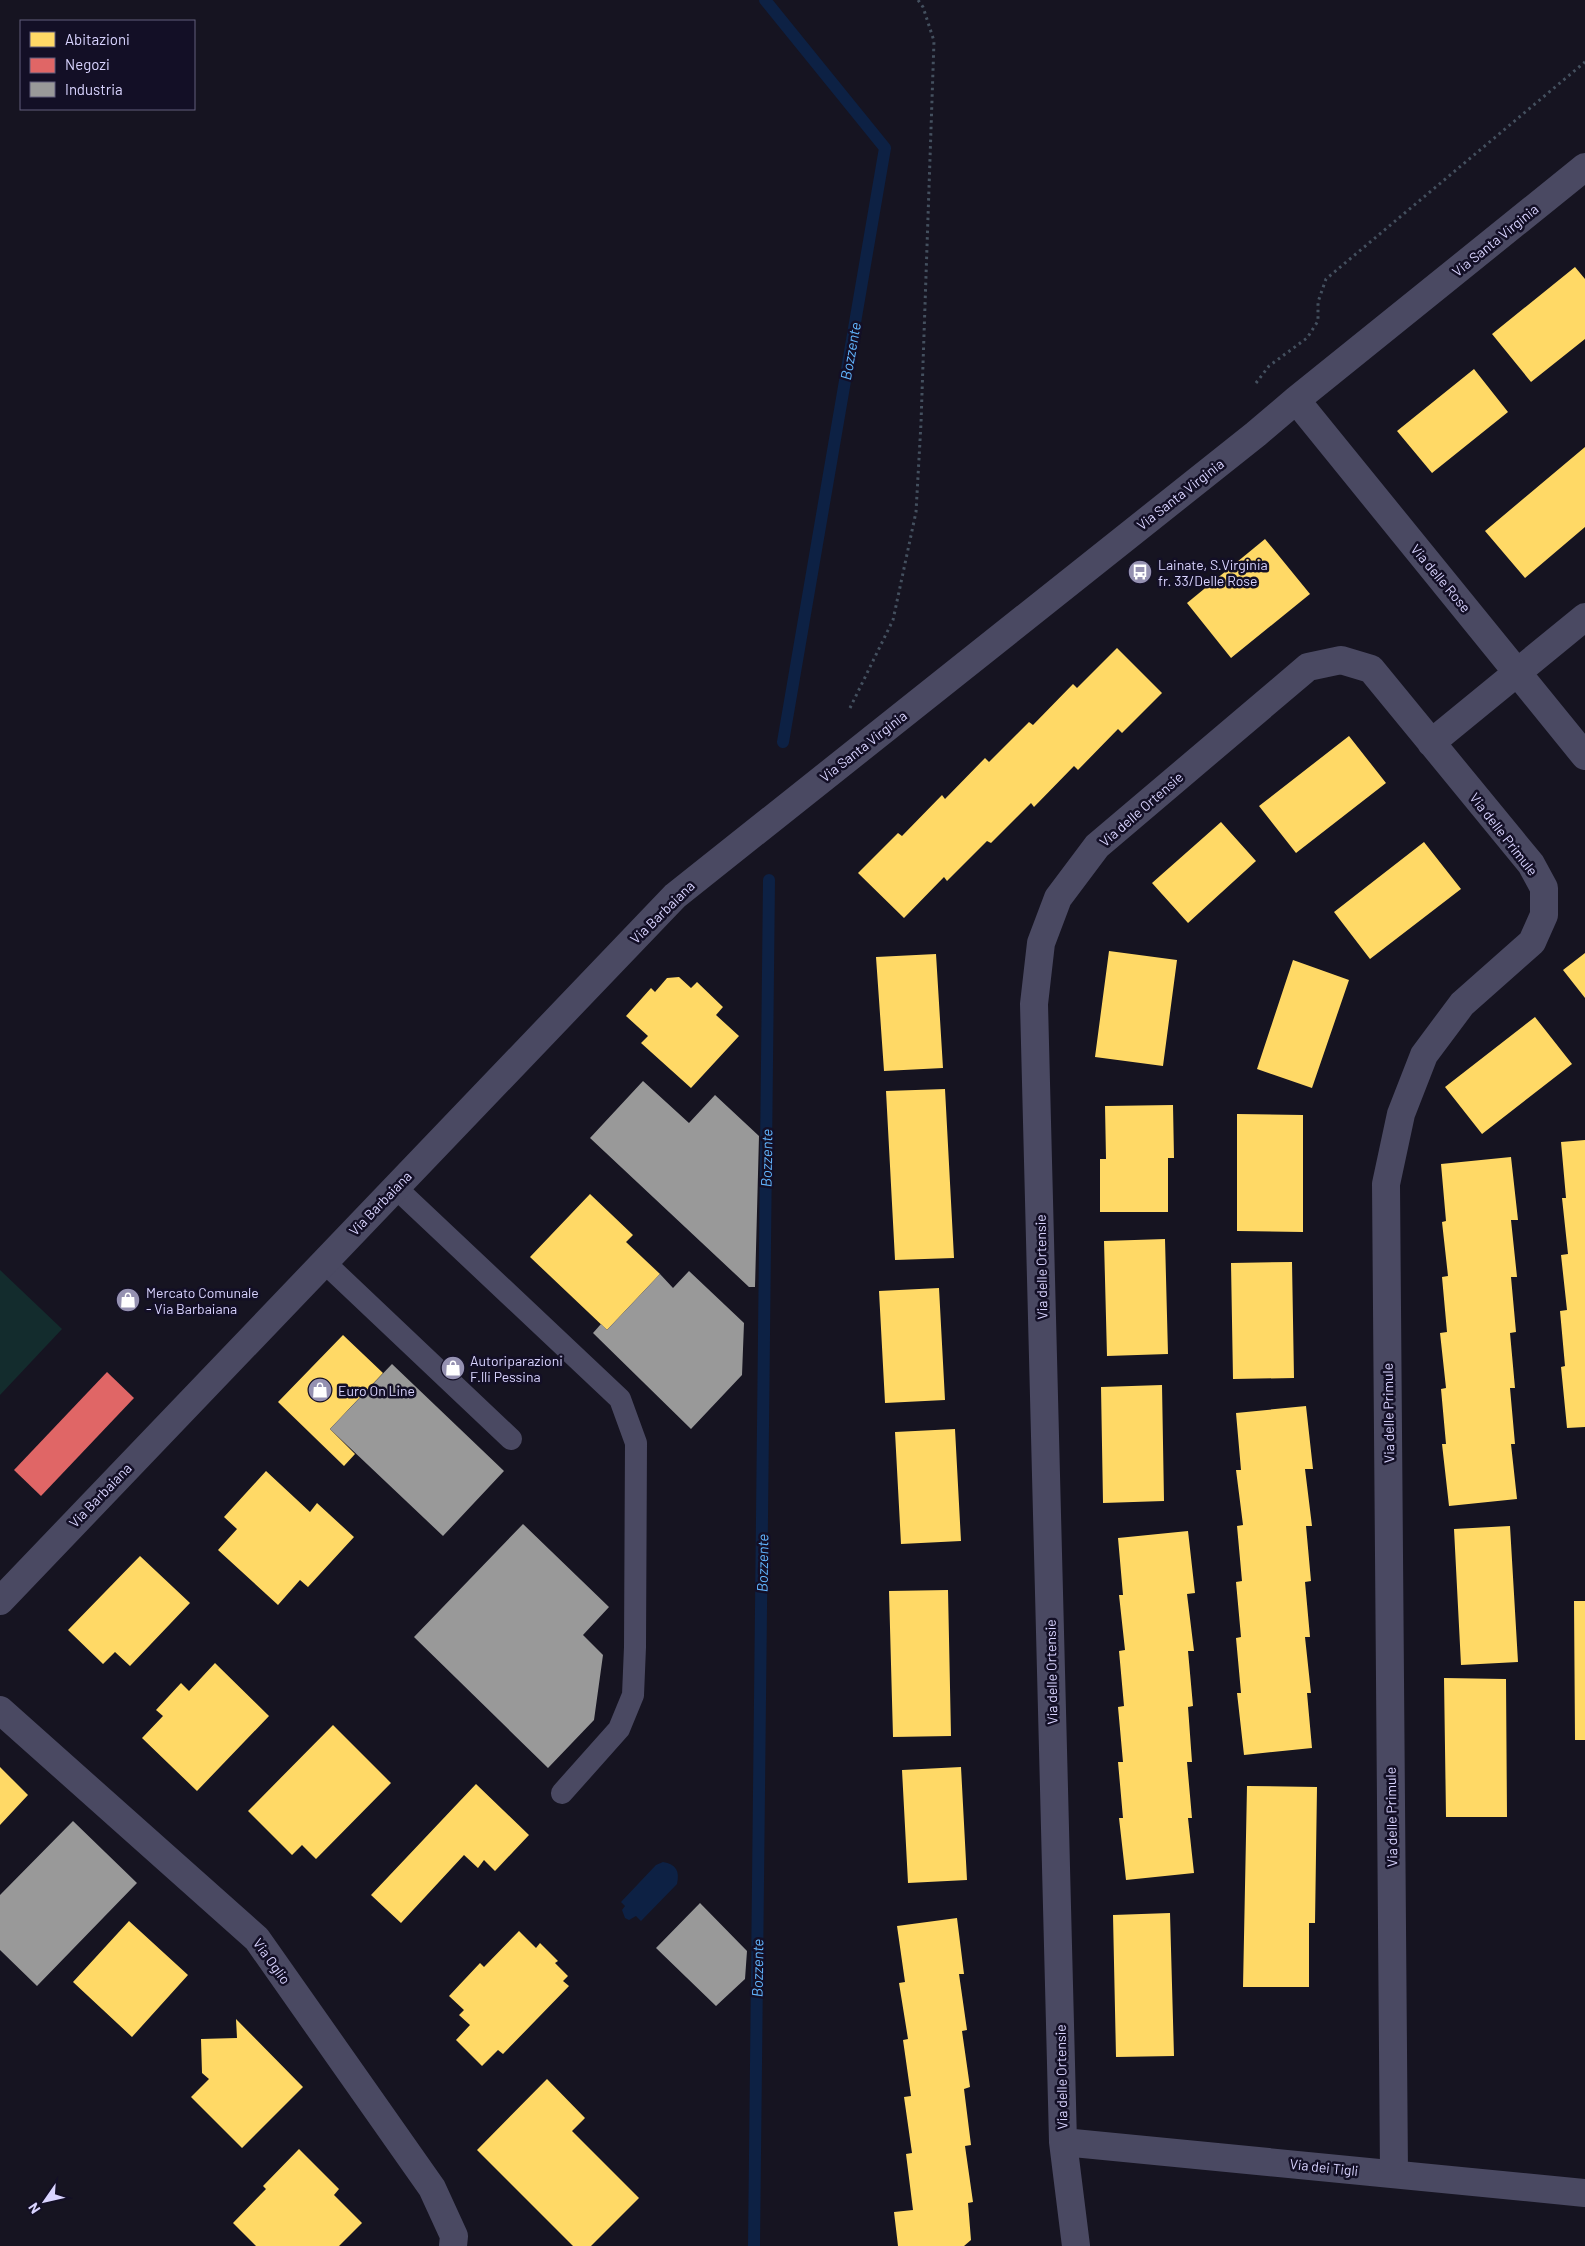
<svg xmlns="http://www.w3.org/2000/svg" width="1585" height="2246" viewBox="0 0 1585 2246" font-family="Barlow,sans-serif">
	<rect width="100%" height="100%" fill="#161421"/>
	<path fill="#132c2d" d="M0 1270 62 1329 0 1395Z"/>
	<path fill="#0d2144" d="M663 1862C676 1864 680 1871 677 1884L641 1921 636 1916 629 1920 625 1918 622 1910 625 1906 621 1902 656 1865Z"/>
	<path fill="#ffd966" d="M1575 267 1585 279V339L1531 382 1492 334Z
		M1474 369 1508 412 1432 473 1397 431Z
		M1585 447V527L1525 578 1485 531Z
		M1265 539 1310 594 1231 658 1187 603Z
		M1117 648 1162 693 1122 733 1118 729 1078 770 1074 766 1034 807 1031 803 991 843 987 841 947 881 944 877 904 918 858 873 898 833 902 836 942 795 945 799 985 758 989 762 1029 722 1033 725 1073 684 1077 688Z
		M1349 736 1386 783 1296 853 1259 806Z
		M1221 822 1256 861 1188 923 1152 883Z
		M1424 842 1461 889 1370 959 1334 912Z
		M1109 951 1177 960 1163 1066 1095 1057Z
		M1585 953V998L1563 970Z
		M936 954 943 1068 884 1071 876 957Z
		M1293 960 1349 980 1312 1088 1257 1069Z
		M679 977 691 988 697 982 723 1007 716 1015 739 1036 691 1088 641 1043 648 1036 626 1016 651 988 655 992 667 978Z
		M1535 1017 1572 1064 1482 1134 1445 1087Z
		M945 1089 954 1258 895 1260 886 1091Z
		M1173 1105 1174 1158H1168V1212H1100V1159H1106L1105 1106Z
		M1237 1114 1303 1115V1232L1237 1231Z
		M1585 1140V1427L1567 1428 1561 1367 1565 1366 1560 1311 1567 1310 1561 1255 1568 1254 1562 1198H1566L1561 1142Z
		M1511 1157 1518 1220H1511L1517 1277H1511L1516 1332 1510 1333 1515 1388H1510L1515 1444H1511L1517 1499 1449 1506 1442 1444H1446L1441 1389 1446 1388 1440 1333 1447 1332 1442 1277 1448 1276 1442 1222 1446 1221 1441 1164Z
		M590 1194 633 1235 626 1242 660 1274 607 1330 530 1257Z
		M1165 1239 1168 1354 1107 1356 1104 1241Z
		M1292 1262 1294 1378 1233 1379 1231 1263Z
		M939 1288 945 1400 885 1403 879 1291Z
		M343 1335 383 1373 330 1429 355 1454 344 1466 278 1402Z
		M1162 1385 1164 1501 1103 1503 1101 1387Z
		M1306 1406 1313 1469H1305L1312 1526H1306L1311 1581 1305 1582 1310 1637H1305L1311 1693H1307L1312 1748 1244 1755 1237 1693H1241L1236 1638 1241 1637 1236 1582 1242 1581 1237 1526 1243 1525 1236 1470H1241L1236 1413Z
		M955 1429 961 1541 901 1544 895 1432Z
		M266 1471 310 1512 317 1503 354 1537 308 1587 300 1580 278 1605 218 1550 237 1529 224 1517Z
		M1510 1526 1518 1662 1461 1665 1454 1529Z
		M1188 1531 1195 1593 1187 1594 1194 1651H1188L1193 1706 1188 1707 1192 1762H1187L1192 1818H1188L1194 1873 1126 1880 1119 1818H1123L1118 1762H1123L1118 1707 1124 1706 1119 1651 1125 1650 1119 1595H1123L1118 1538Z
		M140 1556 190 1603 130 1666 115 1652 103 1664 68 1630Z
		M948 1590 951 1736 893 1737 889 1591Z
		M1574 1601H1585V1740H1575Z
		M215 1663 269 1716 197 1791 142 1738 163 1716 156 1710 181 1683 189 1691Z
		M1444 1678 1506 1679 1507 1817H1446Z
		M333 1725 391 1783 316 1859 302 1845 292 1855 248 1811Z
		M0 1767 28 1795 0 1825Z
		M961 1767 967 1880 908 1883 902 1770Z
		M476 1784 529 1835 495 1871 484 1860 478 1868 464 1855 401 1923 371 1895Z
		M1247 1786 1317 1787 1315 1923H1309V1987H1243Z
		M1170 1913 1174 2056 1116 2057 1113 1915Z
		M957 1918 964 1974H959L967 2030 962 2031 970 2087 964 2089 971 2145 965 2146 973 2202 968 2203 971 2240 964 2246H898L894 2212 913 2210 906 2154 912 2153 904 2097 911 2096 903 2040 908 2039 899 1983 905 1982 897 1926Z
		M129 1921 188 1975 132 2037 73 1982Z
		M519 1931 536 1948 540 1943 558 1961 555 1963 568 1976 563 1981 569 1986 503 2054 498 2050 482 2066 456 2040 470 2025 459 2015 464 2010 449 1996 480 1963 484 1967Z
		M236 2019 303 2087 242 2148 191 2097 209 2079 202 2073 201 2039 237 2038Z
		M547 2079 585 2118 572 2131 639 2198 591 2246H573L477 2150Z
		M299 2149 339 2189 334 2195 362 2223 339 2246H256L233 2223 266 2189 263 2186Z"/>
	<path fill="#e06666" d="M107 1372 134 1398 41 1496 14 1470Z"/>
	<path fill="#999" d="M643 1081 689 1123 715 1095 759 1136 755 1287H749L590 1138Z
		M689 1271 744 1323 742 1375 691 1429 593 1333 601 1324 607 1330 660 1274 673 1288Z
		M392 1364 504 1471 443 1536 330 1429Z
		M523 1524 609 1607 583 1635 603 1655 594 1720 548 1768 414 1637Z
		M73 1821 137 1883 37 1986 0 1950V1895Z
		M700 1903 747 1951 745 1979 716 2006 656 1948Z"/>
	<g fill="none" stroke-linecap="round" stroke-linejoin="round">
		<path stroke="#0d2144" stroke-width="12" d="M765 0 885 148 783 742
			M754 2246 769 880"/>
		<path stroke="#44505f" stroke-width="3" stroke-dasharray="2.5 4" stroke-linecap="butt" d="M1256 383 1269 366 1307 338 1318 321V302L1326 279 1585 62
			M850 708 893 620 916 512 921 423 934 41 923 7 918 0"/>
		<path stroke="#4a4962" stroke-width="22" d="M395 1187 620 1399 636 1443 635 1647 633 1695 619 1729 562 1793
			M324 1262 511 1439"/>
		<path stroke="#4a4962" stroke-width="28" d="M1296 400 1585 756
			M1431 743 1585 617
			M0 1601 675 896 1256 434 1296 400 1585 167
			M0 1710 257 1939 432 2188 454 2236 453 2246
			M1063 2142 1585 2193
			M1076 2246 1063 2142 1034 1004 1041 943 1058 898 1097 846 1308 667 1341 660 1371 669 1531 864 1544 888V915L1532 942 1462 1004 1424 1055 1401 1114 1386 1184 1394 2174"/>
	</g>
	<defs>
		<g id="bus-disc" transform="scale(1.25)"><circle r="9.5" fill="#9591b1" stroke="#130f26"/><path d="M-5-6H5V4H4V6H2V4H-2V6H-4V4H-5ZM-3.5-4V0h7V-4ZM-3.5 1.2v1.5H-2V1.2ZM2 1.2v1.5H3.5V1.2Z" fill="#fff"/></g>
		<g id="shop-disc" transform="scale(1.25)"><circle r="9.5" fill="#9591b1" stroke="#130f26"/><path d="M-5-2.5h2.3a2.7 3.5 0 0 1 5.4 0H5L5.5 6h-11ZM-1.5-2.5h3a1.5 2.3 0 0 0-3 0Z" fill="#fff"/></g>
	</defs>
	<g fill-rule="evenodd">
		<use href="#bus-disc" x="1140" y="572"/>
		<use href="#shop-disc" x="128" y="1300"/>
		<use href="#shop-disc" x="453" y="1368"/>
		<use href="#shop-disc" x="320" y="1390"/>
	</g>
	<g text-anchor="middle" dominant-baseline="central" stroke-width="5" stroke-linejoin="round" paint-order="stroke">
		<g font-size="14" fill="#d9d4ff" stroke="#130f26">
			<text transform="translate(1495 240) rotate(-39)">Via Santa Virginia</text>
			<text transform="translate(1180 494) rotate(-38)">Via Santa Virginia</text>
			<text transform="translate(1441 578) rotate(50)">Via delle Rose</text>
			<text transform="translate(863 746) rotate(-38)">Via Santa Virginia</text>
			<text transform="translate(1141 809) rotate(-41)">Via delle Ortensie</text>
			<text transform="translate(1504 834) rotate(52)">Via delle Primule</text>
			<text transform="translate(662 912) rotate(-44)">Via Barbaiana</text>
			<text transform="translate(380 1203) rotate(-46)">Via Barbaiana</text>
			<text transform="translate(1041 1267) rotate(-91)">Via delle Ortensie</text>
			<text transform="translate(1388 1413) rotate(-91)">Via delle Primule</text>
			<text transform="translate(100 1495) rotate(-46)">Via Barbaiana</text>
			<text transform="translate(1051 1672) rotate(-91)">Via delle Ortensie</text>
			<text transform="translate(1391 1817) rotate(-91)">Via delle Primule</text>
			<text transform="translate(272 1961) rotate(54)">Via Oglio</text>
			<text transform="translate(1061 2077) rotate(-91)">Via delle Ortensie</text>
			<text transform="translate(1324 2167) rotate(6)">Via dei Tigli</text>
		</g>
		<g font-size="14" fill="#d9d4ff" stroke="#130f26" text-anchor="start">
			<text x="1158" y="564">Lainate, S.Virginia<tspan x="1158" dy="16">fr. 33/Delle Rose</tspan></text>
			<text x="146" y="1292">Mercato Comunale<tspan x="146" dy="16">- Via Barbaiana</tspan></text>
			<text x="470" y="1360">Autoriparazioni<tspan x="470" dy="16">F.lli Pessina</tspan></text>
			<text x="338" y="1390">Euro On Line</text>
		</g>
		<g font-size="15" font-style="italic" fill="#62b6ff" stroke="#130f26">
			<text transform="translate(850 351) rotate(-80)">Bozzente</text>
			<text transform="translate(766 1158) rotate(-89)">Bozzente</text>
			<text transform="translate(762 1563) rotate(-89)">Bozzente</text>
			<text transform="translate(757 1968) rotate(-89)">Bozzente</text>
		</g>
	</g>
	<rect x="20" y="20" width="175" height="90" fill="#130f26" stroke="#625e7d"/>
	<rect x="30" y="32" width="25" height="15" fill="#ffd966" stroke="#625e7d"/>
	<text x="65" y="45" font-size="15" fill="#d9d4ff">Abitazioni</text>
	<rect x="30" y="58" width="25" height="15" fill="#e06666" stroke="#625e7d"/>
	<text x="65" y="70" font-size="15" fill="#d9d4ff">Negozi</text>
	<rect x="30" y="82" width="25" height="15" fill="#999999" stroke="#625e7d"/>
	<text x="65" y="95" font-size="15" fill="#d9d4ff">Industria</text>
	<g transform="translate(45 2201) rotate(236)" stroke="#130f26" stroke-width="4" paint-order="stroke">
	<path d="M0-4L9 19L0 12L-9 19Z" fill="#d9d4ff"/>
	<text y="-8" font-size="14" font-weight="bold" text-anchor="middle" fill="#d9d4ff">N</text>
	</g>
</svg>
